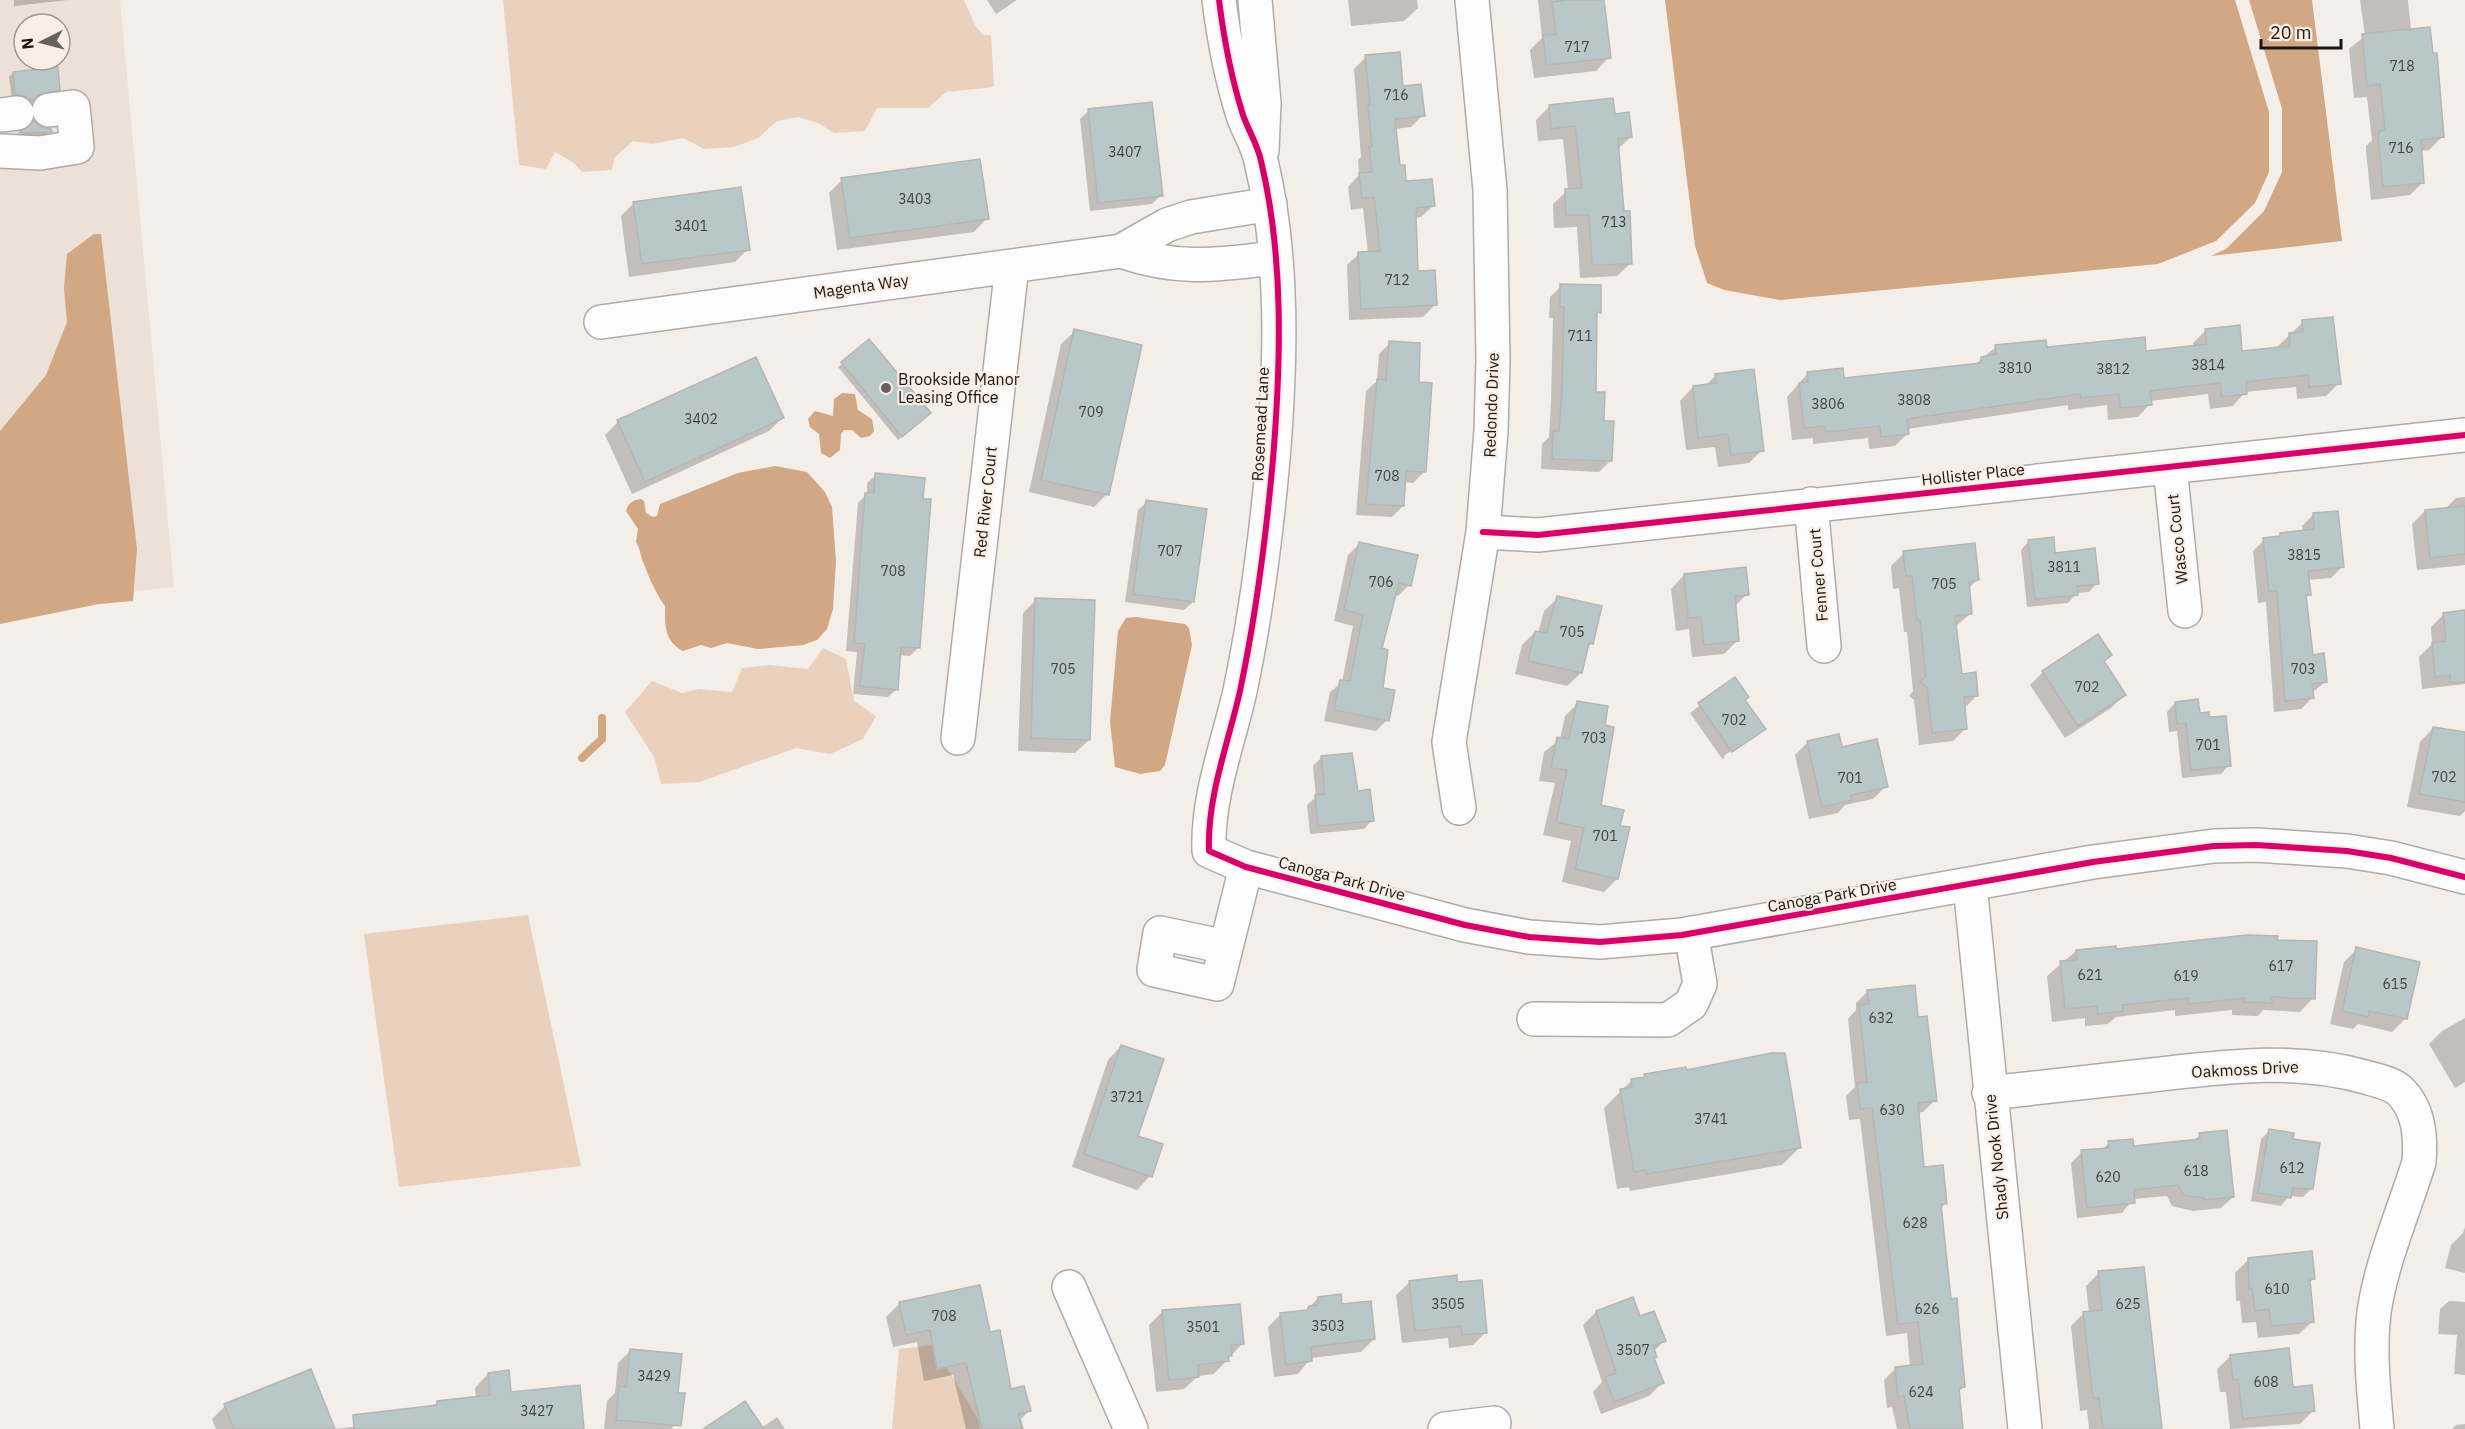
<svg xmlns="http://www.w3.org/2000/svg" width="2465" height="1429" viewBox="0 0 2465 1429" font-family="'IBM Plex Sans',sans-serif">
	<rect width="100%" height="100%" fill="#f4eee9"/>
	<path fill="#ede1d7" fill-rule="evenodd" d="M0 0H120L174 587 0 606ZM24 24H60V60H24Z"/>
	<path fill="#ead1be" d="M503 0H964L975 25 983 35H991L994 87 946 92 928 108H877L865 131 834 133 818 123 798 117 777 121 758 138 734 147 704 149 683 138 653 144 633 141 615 157 612 170 582 172 574 163 555 152 546 169 519 165Z
		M823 648 846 659 854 701 876 716 863 739 830 754 796 748 699 782 661 784 654 757 625 712 652 681 682 693 699 689 732 692 742 668 770 665 808 669Z
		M528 915 581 1166 399 1187 364 934Z
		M933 1345 978 1419 980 1429H892L899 1349Z"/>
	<path fill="#d2a884" d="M1665 0H2235L2269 112V172L2255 203 2216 241 2158 264 1780 300 1724 290 1707 283 1695 246Z
		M2249 0H2312L2342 241 2211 256 2226 249 2264 211 2282 172V109Z
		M94 234H101L137 549 133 601 99 604 0 624V431L46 375 67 322 64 288 67 254Z
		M842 393 855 394 858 410 872 419 874 431 870 436 861 438 852 430H844L841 434 840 450 830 458 821 453 819 434 810 427 808 419 815 411 833 416 834 399Z
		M775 466 807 472 825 492 832 507 836 561 833 609 827 629 817 640 803 645 758 649 727 643 711 648 701 645 683 651C664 641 665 625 665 606 658 597 648 576 644 564 640 556 641 550 636 542L638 529 626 511C628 503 633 500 641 499L644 501 646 513 653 517 657 516 660 504 738 473Z
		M1136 617 1185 624 1189 628 1192 645 1165 765 1160 771 1140 774 1115 767 1110 722 1118 631 1126 618Z"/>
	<path fill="#0003" d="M14 0H68L14 6Z
		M987 0H1017L996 14Z
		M1348 0H1417L1418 8 1404 21 1351 26Z
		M1538 0H1603L1609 57 1596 71 1534 78 1530 50 1542 38Z
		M2360 0H2408L2411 31 2442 137 2429 150 2420 151 2423 182 2410 195 2371 200 2366 151V146L2372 140 2367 97 2354 98 2349 49 2365 36Z
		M1366 57 1402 88 1423 115 1411 127 1395 129 1399 167 1405 183 1433 206 1421 217 1414 218 1417 273 1435 305 1423 317 1349 320 1347 265 1359 254 1368 253 1363 208 1351 210 1348 187 1359 175 1358 160 1361 157 1354 69Z
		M13 73 59 89 55 93 34 98 27 105 12 98 9 77Z
		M1549 107 1631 137 1617 150 1631 263 1617 276 1580 278 1577 227 1554 228 1553 204 1568 190 1563 139 1538 141 1536 120Z
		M1089 110 1161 195 1152 204 1090 211 1080 119Z
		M34 123 50 132 46 135 34 137H18Z
		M842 180 987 218 974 232 837 250 829 193Z
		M634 203 748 249 735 262 629 277 621 216Z
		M1561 286 1599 312 1596 316 1594 393 1611 460 1599 472 1541 469 1542 444 1549 437 1551 402 1553 318H1549L1550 297Z
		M2303 322 2339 383 2326 396 2297 399 2296 387 2245 392 2233 406 2210 409 2208 394 2150 401V404L2138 417 2108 420 2107 405 2068 410V405L1907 429V434L1895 446 1869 449 1868 438 1813 444V438L1792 440 1787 397 1808 373 1843 380 1974 365 1996 347 2145 353 2193 347V343L2206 330 2241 353 2277 347Z
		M1075 331 1107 494 1094 507 1029 492 1061 344Z
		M869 341 925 417 898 440 838 367Z
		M1390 343 1418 383 1424 472 1413 483 1404 482 1403 506 1392 517 1356 515 1366 391 1377 381 1379 354Z
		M1716 375 1762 450 1749 463 1718 467 1715 447 1686 450 1680 401 1693 387 1705 386Z
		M782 418 769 431 632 494 605 435 618 422Z
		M876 475 918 648 910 656 899 655 897 689 888 697 853 694 857 652 846 651 858 503 867 494V483Z
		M2465 497V565L2417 570 2412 524 2425 511 2445 509 2456 498Z
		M1147 502 1193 602 1184 610 1125 602 1138 510Z
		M2313 515 2342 567 2331 578 2308 580 2309 594 2305 598 2311 656 2325 682 2312 693V698L2301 709 2274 712 2266 602 2258 603 2253 551 2264 540 2303 532 2302 526Z
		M2029 541 2054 555 2097 583 2089 592 2077 593 2068 603 2027 607 2021 550Z
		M1359 544 1409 585 1398 596 1395 595 1380 650 1382 689 1387 720 1376 731 1324 721 1330 692 1342 682 1353 626 1334 621 1348 555Z
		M1904 553 1977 580 1968 589 1970 614 1955 627 1960 676 1977 695 1964 709 1966 728 1953 741 1919 745 1914 700 1909 696 1913 691 1907 632H1904L1899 588 1893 589 1891 566Z
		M1684 575 1747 594 1734 607 1738 640 1724 654 1692 657 1689 629 1676 631 1671 589Z
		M1558 598 1592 643 1586 650 1581 673 1567 686 1515 674 1522 645 1535 632 1538 633 1544 611Z
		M1036 600 1089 740 1075 753 1018 751 1023 613Z
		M2465 612V684L2422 689 2419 657 2432 644 2431 627 2444 614Z
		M2110 655 2103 662 2124 695 2111 708 2065 738 2030 685 2043 672Z
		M1735 679 1743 700 1764 729 1725 755 1723 760 1690 713Z
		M1578 703 1603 727 1600 806 1619 827 1617 879 1604 892 1562 882 1571 841 1543 835 1555 783 1539 781 1544 752 1560 739 1565 716Z
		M2175 703 2199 715 2229 765 2221 774 2182 778 2177 731 2169 732 2167 712Z
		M2433 728 2465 734V811L2460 816 2407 807 2420 742Z
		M1808 742 1841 749 1886 786 1873 799 1845 805 1838 813 1809 819 1795 755Z
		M1321 758 1357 793 1372 820 1364 829 1310 834 1307 805 1316 797 1313 766Z
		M2276 941 2313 998 2300 1012 2263 1010 2258 1016 2232 1015V1010L2175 1016V1010L2116 1017 2108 1024 2085 1026V1018L2052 1022 2047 976 2076 951Z
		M2357 949 2406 1018 2392 1032 2358 1024 2353 1029 2330 1024 2344 962Z
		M1868 991 1917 1019 1935 1100 1923 1112 1917 1113 1923 1169 1946 1203 1940 1209 1950 1301 1964 1387 1958 1392 1962 1429H1897L1892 1407 1887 1408 1884 1380 1896 1368 1910 1367 1907 1333 1886 1336 1860 1119 1849 1120 1846 1096 1855 1087 1848 1019 1856 1010V1003Z
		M2465 1018V1082L2455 1088 2429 1044 2442 1031Z
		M1121 1046 1136 1137 1150 1176 1137 1190 1072 1167 1108 1060Z
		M1784 1055 1799 1148 1782 1165 1630 1191 1629 1187 1617 1189 1604 1108 1631 1081 1726 1065 1729 1061Z
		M2269 1131 2291 1140 2312 1188 2303 1197 2289 1196 2281 1206 2251 1201 2261 1139Z
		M2200 1135 2233 1197 2221 1208 2193 1211 2172 1206 2167 1196 2133 1199 2122 1213 2077 1218 2071 1163 2082 1152 2102 1150 2109 1143 2133 1148 2193 1141Z
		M2465 1227V1273L2445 1268 2451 1245 2463 1233Z
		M2248 1260 2314 1278 2309 1283 2313 1321 2299 1334 2258 1338 2256 1322 2242 1323 2240 1301H2236L2235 1273Z
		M2099 1273 2161 1429H2089L2087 1410 2080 1411 2071 1326 2084 1313H2089L2086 1286Z
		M1410 1282 1456 1284 1486 1332 1473 1345 1449 1348 1448 1338 1402 1343 1396 1295Z
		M1318 1298 1340 1306 1374 1339 1361 1352 1311 1358 1298 1374 1274 1377 1268 1327 1281 1314 1305 1312Z
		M2449 1301 2465 1302V1375L2454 1374 2457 1335 2438 1334 2440 1309Z
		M900 1303 989 1334 1010 1391 1029 1411 1021 1419 1024 1429H966L953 1375 924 1381 917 1342 893 1347 886 1317Z
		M1162 1312 1243 1343 1214 1374 1198 1376 1184 1389 1156 1392 1149 1325Z
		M1596 1312 1639 1318 1664 1341 1654 1351 1656 1357 1653 1359 1662 1383 1649 1396 1601 1414 1593 1392 1602 1382 1583 1325Z
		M631 1350 676 1394 681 1419 671 1429H604L607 1401 615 1393 618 1363Z
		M2231 1356 2291 1388 2313 1411 2300 1424 2230 1429 2226 1392H2220L2217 1369Z
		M488 1374 510 1394 583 1429H216L212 1419 225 1406 333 1429 371 1425 432 1407 437 1402 476 1398 475 1388Z
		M777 1417 785 1429H706L761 1428Z
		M2465 1424V1429H2452L2456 1425Z"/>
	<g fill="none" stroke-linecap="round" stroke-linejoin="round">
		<path stroke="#d2a884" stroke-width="8" d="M582 758 602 739V718"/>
	</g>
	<path fill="#b8c8c9" stroke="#b5b5b4" stroke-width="1.5" d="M1567 0H1604L1611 58 1546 65 1543 35 1556 34 1552 2Z
		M2430 27 2433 53H2437L2444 137 2421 140 2424 183 2383 187 2378 137 2379 131 2385 130 2380 84 2367 86 2362 34Z
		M1400 52 1403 86 1421 84 1425 116 1395 119 1400 165H1405L1406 181 1432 179 1435 206 1417 208 1416 216 1418 271 1435 270 1437 305 1361 309 1358 252 1380 251 1374 197 1362 198 1359 173 1372 172 1369 147 1372 146 1368 105H1370L1365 55Z
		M58 67 60 90 38 95 32 102 25 96 15 94 13 72Z
		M1613 98 1615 114 1629 112 1632 137 1618 139 1624 211H1630L1632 264 1592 265 1589 215H1566L1565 189 1582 188 1575 126 1551 129 1549 105Z
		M1152 102 1163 196 1098 203 1088 109Z
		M34 121 41 127 51 129 52 132 19 133Z
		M980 159 989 219 850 238 841 178Z
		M741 187 750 250 642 264 633 202Z
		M1560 284 1601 285V313L1597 312 1596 392H1605L1604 421H1614L1612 461 1552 459 1553 431H1559L1562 390 1564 307H1560Z
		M2333 317 2341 384 2309 387 2308 375 2246 382 2247 394 2222 397 2220 383 2150 391 2152 405 2120 408 2119 394 2081 398 2080 394 1907 419 1909 434 1881 437 1880 426 1826 432 1825 426 1804 428 1799 383 1808 382 1807 372 1843 368 1844 378 1981 363V357L1996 354 1995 345 2046 340 2047 347 2145 337 2146 351 2207 344 2205 329 2240 325 2242 351 2290 346 2289 333 2303 332 2302 320Z
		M1074 329 1142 345 1109 495 1041 480Z
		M869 339 931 413 902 437 841 362Z
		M1389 341 1420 343 1419 382 1432 383 1426 472 1406 471 1404 506 1366 504 1377 379 1386 380Z
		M756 357 784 418 645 482 617 420Z
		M1754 369 1764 451 1731 455 1728 434 1698 438 1693 386 1716 383 1715 374Z
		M875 473 925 478 923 499H931L920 648 901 647 898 690 860 686 865 644 854 643 865 493H874Z
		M1146 500 1207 509 1194 602 1133 594Z
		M2465 506V554L2430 558 2425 510Z
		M2338 511 2344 567 2308 571 2311 595H2306L2313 655 2324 653 2327 682 2312 684 2314 698 2285 701 2277 591 2269 592 2263 538 2280 536V533L2314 529 2313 513Z
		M2054 537 2055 553 2095 548 2099 584 2077 586 2078 595 2035 599 2028 540Z
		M1359 542 1418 555 1411 586 1399 583 1382 648 1388 650 1383 688 1395 690 1389 721 1334 710 1340 680 1350 681 1363 615 1344 610Z
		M1975 543 1979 580 1969 582 1972 614 1955 616 1962 674 1976 672 1978 696 1964 697 1967 729 1932 733 1927 687 1920 682 1926 676 1920 620H1917L1912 576H1906L1903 551Z
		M1746 567 1749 595 1735 596 1739 641 1704 645 1701 617 1688 618 1684 574Z
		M1557 596 1602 606 1593 644 1589 643 1582 673 1528 661 1535 631 1547 633Z
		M1035 598 1095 600 1090 740 1031 738Z
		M2465 610V682L2450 683V675L2435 677 2432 643 2446 641 2443 613Z
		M2098 634 2112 655 2104 661 2126 695 2078 726 2042 671Z
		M1735 677 1749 697 1745 700 1766 729 1732 752 1698 703Z
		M2198 699 2200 713 2209 712V717L2226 716 2231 766 2191 770 2186 723 2177 724 2175 702Z
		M1577 701 1608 706 1605 725 1614 727 1601 805 1624 810 1620 826 1630 827 1618 879 1575 869 1584 828 1556 822 1567 770 1551 768 1557 737 1569 739Z
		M2433 727 2465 732V802L2419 794Z
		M1839 734 1842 747 1877 739 1888 787 1851 795 1852 800 1822 807 1807 741Z
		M1352 753 1358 791 1370 789 1374 821 1318 826 1315 795 1325 794 1321 756Z
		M2247 935 2278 936 2277 940 2317 941 2315 999 2272 997V1003L2244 1002 2245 998 2188 1004V998L2122 1005 2123 1011 2098 1014 2097 1006 2065 1009 2060 961 2077 960 2076 950 2116 946V949Z
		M2356 947 2420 962 2407 1019 2369 1011 2368 1017 2342 1011Z
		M1915 985 1918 1017 1927 1016 1937 1101 1918 1103 1924 1167 1943 1165 1947 1204H1941L1951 1299 1957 1298 1959 1324 1965 1387 1959 1388 1963 1429H1910L1904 1396 1898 1397 1895 1367 1923 1364 1918 1322 1898 1324 1872 1108 1860 1109 1857 1083 1867 1082 1859 1005 1869 1004 1867 990Z
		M1121 1045 1164 1059 1138 1136 1163 1144 1152 1177 1084 1154Z
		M1771 1053H1785L1801 1148 1647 1174 1646 1170 1634 1172 1620 1089 1632 1087 1631 1079 1645 1077 1644 1074 1686 1067 1687 1070Z
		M2269 1129 2294 1133 2293 1139 2320 1143 2313 1189 2293 1188 2291 1198 2258 1193Z
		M2227 1130 2234 1197 2204 1200V1198L2183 1195 2178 1185 2134 1190 2135 1203 2087 1208 2081 1150 2109 1148 2108 1141 2133 1139 2134 1146 2200 1139 2199 1133Z
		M2312 1251 2315 1279 2310 1280 2314 1322 2271 1326 2269 1309 2255 1311 2252 1288 2249 1289 2248 1258Z
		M2144 1267 2162 1429H2103L2099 1398H2093L2083 1312 2102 1310 2098 1271Z
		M1457 1275V1282L1482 1280 1487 1333 1462 1335 1461 1326 1415 1331 1409 1281Z
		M980 1285 990 1332 1000 1330 1011 1389 1024 1386 1031 1411 1018 1414 1022 1429H982L966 1363 937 1369 930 1330 906 1335 899 1302Z
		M1341 1294 1342 1304 1371 1301 1375 1339 1311 1347 1312 1361 1286 1365 1280 1313 1307 1310 1309 1306 1318 1305V1297Z
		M1633 1297 1640 1316 1654 1311 1666 1341 1653 1346 1657 1357 1654 1358 1664 1383 1614 1402 1605 1377 1616 1373 1596 1311Z
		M1240 1304 1244 1344 1231 1345 1232 1356H1228L1229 1361 1198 1365 1199 1377 1169 1380 1162 1310Z
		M2289 1348 2293 1387 2312 1385 2315 1411 2243 1419 2238 1379 2233 1380 2230 1355Z
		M630 1349 682 1354 678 1393H685L681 1426 616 1420 619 1386 626 1387Z
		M311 1369 335 1429H234L224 1404Z
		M509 1370 511 1392 580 1385 584 1429H354L353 1415 437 1405V1401L490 1395 488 1373Z
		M745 1401 764 1429H703L735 1408Z"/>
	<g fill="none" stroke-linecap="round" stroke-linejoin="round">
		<g stroke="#b0aba8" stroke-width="36">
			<path id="minor" d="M1219 0C1224 40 1231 77 1243 115 1248 130 1258 145 1261 161 1284 257 1281 361 1273 459 1266 537 1256 615 1240 691 1228 744 1207 797 1209 851L1246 867 1465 925 1529 937 1600 942 1682 935 2093 862 2214 846 2256 845 2347 851 2391 858 2465 877
				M1255 0 1264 103 1262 150
				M0 115 17 113
				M0 151 40 153 77 147 73 107 49 110
				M1121 251C1178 271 1217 265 1275 258
				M601 322 1121 251 1167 225 1191 217 1270 204
				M2170 467 2185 611
				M1811 504 1824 646
				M1483 532 1538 535 2465 435
				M958 738 1012 266
				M1459 808 1449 742 1483 532 1491 431 1493 360 1490 190 1472 0
				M1970 885 2025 1429
				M1226 947 1160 933 1154 970 1217 984 1246 867
				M1534 1019 1668 1020 1691 1004 1700 984 1691 933
				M1989 1093C2044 1087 2098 1081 2152 1075 2224 1067 2295 1057 2365 1077 2376 1080 2390 1083 2399 1090 2419 1109 2421 1136 2419 1162 2404 1211 2377 1272 2373 1322 2370 1357 2374 1394 2377 1429
				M1069 1287 1131 1429
				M1445 1429 1494 1423"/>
		</g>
		<use href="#minor" stroke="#fdfcfc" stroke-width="33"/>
		<g stroke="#f9ede4" stroke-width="10">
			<path id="cycleway" d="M1219 0C1224 40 1231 77 1243 115 1248 130 1258 145 1261 161 1284 257 1281 361 1273 459 1266 537 1256 615 1240 691 1228 744 1207 797 1209 851L1246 867 1465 925 1529 937 1600 942 1682 935 2093 862 2214 846 2256 845 2347 851 2391 858 2465 877
				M1483 532 1538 535 2465 435"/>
		</g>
		<use href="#cycleway" stroke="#d6006c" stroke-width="6"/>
	</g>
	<circle fill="#66615d" stroke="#f9ede4" stroke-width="2" cx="886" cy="388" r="6"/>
	<g text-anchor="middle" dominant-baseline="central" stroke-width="4.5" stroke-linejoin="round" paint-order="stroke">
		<g font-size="14" fill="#414240">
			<text x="1577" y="47">717</text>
			<text x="2402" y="66">718</text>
			<text x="1396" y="95">716</text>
			<text x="2401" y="148">716</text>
			<text x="1125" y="152">3407</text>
			<text x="915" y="199">3403</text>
			<text x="1614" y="222">713</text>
			<text x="691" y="226">3401</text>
			<text x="1397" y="280">712</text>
			<text x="1580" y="336">711</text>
			<text x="2208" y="365">3814</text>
			<text x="2015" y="368">3810</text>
			<text x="2113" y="369">3812</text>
			<text x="1914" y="400">3808</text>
			<text x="1828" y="404">3806</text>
			<text x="1091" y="412">709</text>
			<text x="701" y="419">3402</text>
			<text x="1387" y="476">708</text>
			<text x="1170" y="551">707</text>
			<text x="2304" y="555">3815</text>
			<text x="2064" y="567">3811</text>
			<text x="893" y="571">708</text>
			<text x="1381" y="582">706</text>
			<text x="1944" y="584">705</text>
			<text x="1572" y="632">705</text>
			<text x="1063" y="669">705</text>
			<text x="2303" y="669">703</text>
			<text x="2087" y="687">702</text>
			<text x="1734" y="720">702</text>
			<text x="1594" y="738">703</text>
			<text x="2208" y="745">701</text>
			<text x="2444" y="777">702</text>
			<text x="1850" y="778">701</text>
			<text x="1605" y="836">701</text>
			<text x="2281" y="966">617</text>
			<text x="2090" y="975">621</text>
			<text x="2186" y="976">619</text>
			<text x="2395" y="984">615</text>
			<text x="1881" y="1018">632</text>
			<text x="1127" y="1097">3721</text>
			<text x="1892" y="1110">630</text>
			<text x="1711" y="1119">3741</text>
			<text x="2292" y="1168">612</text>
			<text x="2196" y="1171">618</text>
			<text x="2108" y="1177">620</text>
			<text x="1915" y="1223">628</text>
			<text x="2277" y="1289">610</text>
			<text x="1448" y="1304">3505</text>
			<text x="2128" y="1304">625</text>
			<text x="1927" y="1309">626</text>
			<text x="944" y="1316">708</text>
			<text x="1328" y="1326">3503</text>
			<text x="1203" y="1327">3501</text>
			<text x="1633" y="1350">3507</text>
			<text x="654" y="1376">3429</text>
			<text x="2266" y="1382">608</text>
			<text x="1921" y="1392">624</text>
			<text x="537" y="1411">3427</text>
		</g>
		<g font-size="16" fill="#191512" stroke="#f9ede4">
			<text transform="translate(861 286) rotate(-8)">Magenta Way</text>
			<text transform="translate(1491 405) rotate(-88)">Redondo Drive</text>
			<text transform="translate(1260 424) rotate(-87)">Rosemead Lane</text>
			<text transform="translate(1973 474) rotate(-6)">Hollister Place</text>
			<text transform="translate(985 502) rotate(-84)">Red River Court</text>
			<text transform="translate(2177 539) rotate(-96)">Wasco Court</text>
			<text transform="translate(1818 575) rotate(-95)">Fenner Court</text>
			<text transform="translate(1342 878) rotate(15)">Canoga Park Drive</text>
			<text transform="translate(1832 895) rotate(-10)">Canoga Park Drive</text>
			<text transform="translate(2245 1069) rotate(-3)">Oakmoss Drive</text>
			<text transform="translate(1996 1157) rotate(-96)">Shady Nook Drive</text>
		</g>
		<g font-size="16" fill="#191512" stroke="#f9ede4" text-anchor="start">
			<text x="898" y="379">Brookside Manor<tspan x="898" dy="18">Leasing Office</tspan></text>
		</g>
	</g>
	<g transform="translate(42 42) rotate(264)"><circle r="28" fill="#f9ede4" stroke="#9f9790" stroke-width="1.5"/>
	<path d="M0-4.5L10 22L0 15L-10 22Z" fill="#66615d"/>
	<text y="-9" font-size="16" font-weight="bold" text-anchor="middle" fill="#191512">N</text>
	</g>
	<path d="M2261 39v9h80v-9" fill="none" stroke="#191512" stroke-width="3"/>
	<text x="2270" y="39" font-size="18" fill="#191512" stroke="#f9ede4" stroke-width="4.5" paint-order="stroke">20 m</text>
</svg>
